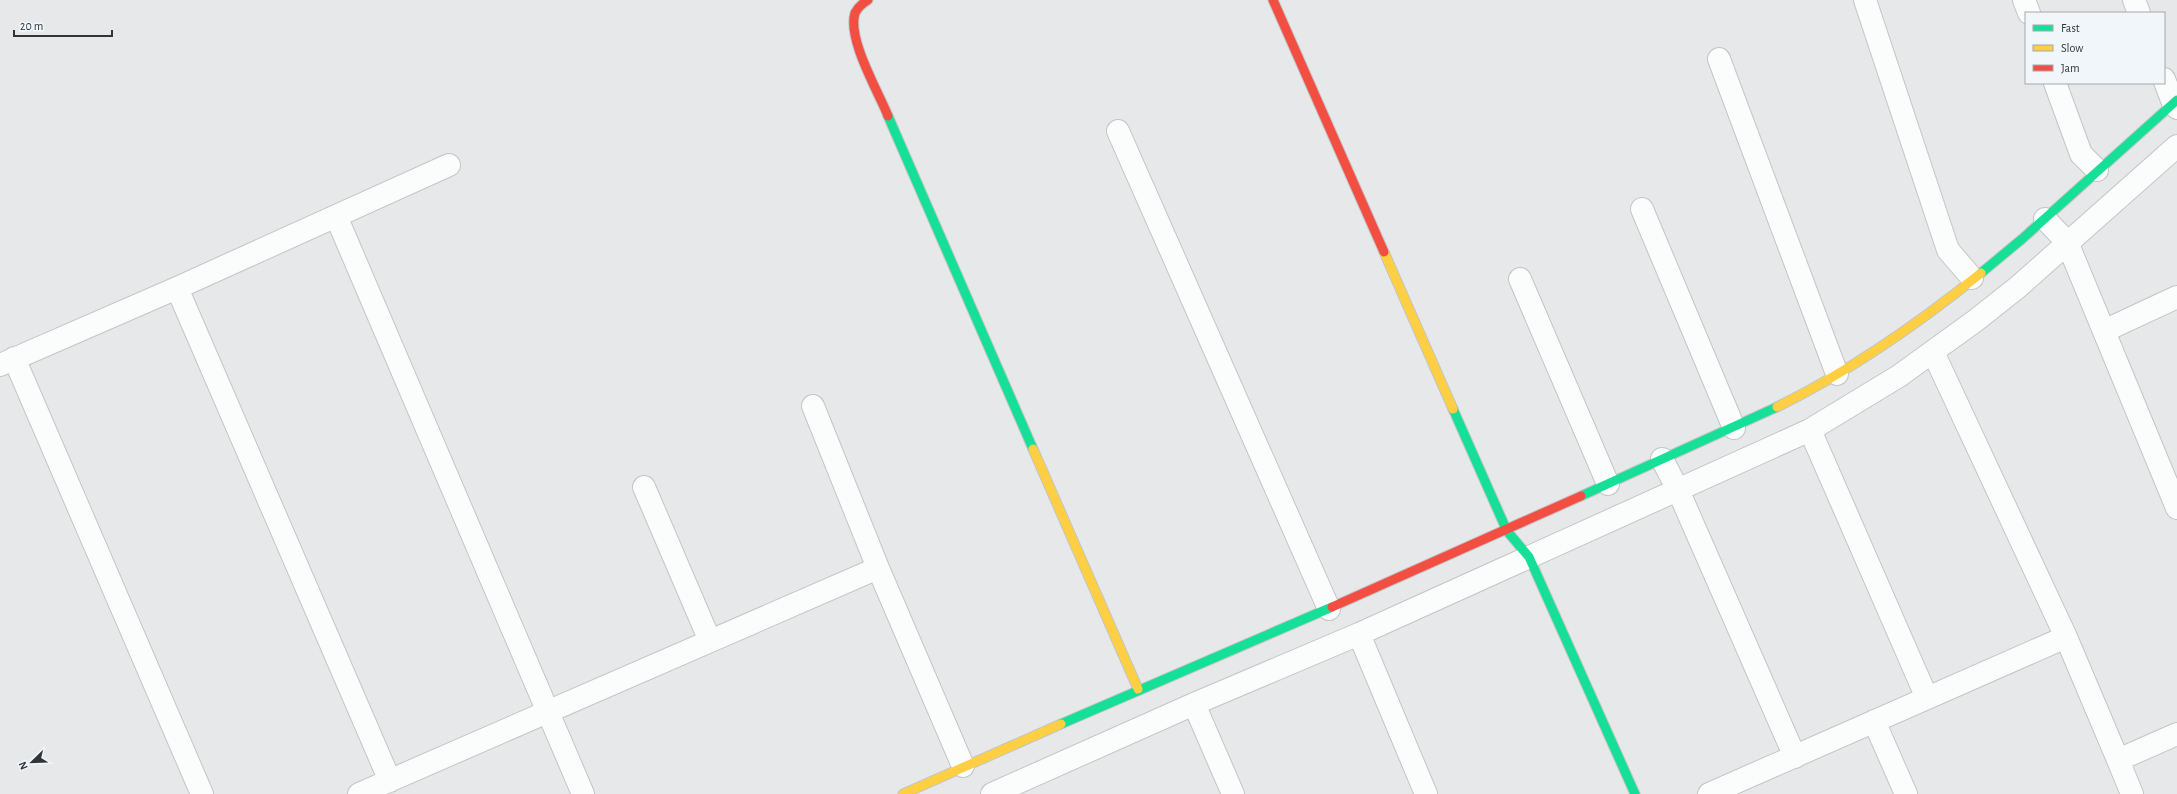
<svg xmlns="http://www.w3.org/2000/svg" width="2177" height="794" viewBox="0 0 2177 794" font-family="'Alegreya Sans',sans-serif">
	<rect width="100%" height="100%" fill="#e6e8ea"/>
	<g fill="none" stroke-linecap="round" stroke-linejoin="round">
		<g stroke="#c3c5c6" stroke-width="24">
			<path id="street" d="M1865 0 1948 250 1972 278
				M2024 0 2029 13
				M2134 0 2139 13
				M1719 59 1837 374
				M2164 79 2173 103 2177 108
				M2055 83 2081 154 2097 170
				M1118 131 1329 609
				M1642 209 1734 428
				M336 216 583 794
				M2045 219 2067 242 2177 508
				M1520 279 1608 484
				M177 288 390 781
				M2104 331 2177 297
				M14 358 202 794
				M0 365 177 288 449 165
				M813 406 878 568 963 766
				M1810 430 1927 698
				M1662 459 1678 490 1795 757
				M644 487 710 641
				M1359 634 1426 794
				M2066 637 2118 760 2177 734
				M1194 704 1233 794
				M1874 721 1906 794
				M2118 760 2132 794
				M359 794 878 568
				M992 794 1194 704 1359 634 1810 430 1899 376 1975 321 2018 287 2177 146
				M1709 794 2066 637 1933 352"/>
		</g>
		<g stroke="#c3c5c6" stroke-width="11">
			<path id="fast" d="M888 116 1033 449
				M1981 273 2022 239 2177 100
				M1453 409 1507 531 1529 557 1635 794
				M1581 496 1777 407
				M1061 724 1332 607"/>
		</g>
		<g stroke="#c3c5c6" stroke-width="11">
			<path id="slow" d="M1384 252 1453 409
				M1777 407C1850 371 1918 324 1981 273
				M1033 449 1138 689
				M903 794 1061 724"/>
		</g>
		<g stroke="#c3c5c6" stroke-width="11">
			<path id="jam" d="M868 0C863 3 858 7 855 13 847 39 878 91 888 116
				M1273 0 1384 252
				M1332 607 1581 496"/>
		</g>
		<use href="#street" stroke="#fbfcfc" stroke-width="22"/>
		<use href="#fast" stroke="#16e098" stroke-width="9"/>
		<use href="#slow" stroke="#ffcf43" stroke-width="9"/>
		<use href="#jam" stroke="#f24e42" stroke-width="9"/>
	</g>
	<rect x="2025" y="12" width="140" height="72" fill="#f1f6fa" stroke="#a5a8ac"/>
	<rect x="2033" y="25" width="20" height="6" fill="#16e098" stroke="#a5a8ac"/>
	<text x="2061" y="32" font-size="12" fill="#323436">Fast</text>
	<rect x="2033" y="45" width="20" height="6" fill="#ffcf43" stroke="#a5a8ac"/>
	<text x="2061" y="52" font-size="12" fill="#323436">Slow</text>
	<rect x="2033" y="65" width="20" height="6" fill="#f24e42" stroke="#a5a8ac"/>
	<text x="2061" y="72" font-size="12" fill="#323436">Jam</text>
	<g transform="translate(32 762) rotate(247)" stroke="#f1f6fa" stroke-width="3" paint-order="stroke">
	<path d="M0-3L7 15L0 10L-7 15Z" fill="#323436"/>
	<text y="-6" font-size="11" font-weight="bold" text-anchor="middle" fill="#323436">N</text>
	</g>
	<path d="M14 30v6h98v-6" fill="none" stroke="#323436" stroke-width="2"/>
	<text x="20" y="30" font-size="12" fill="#323436" stroke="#f1f6fa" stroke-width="3" paint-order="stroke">20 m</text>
</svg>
